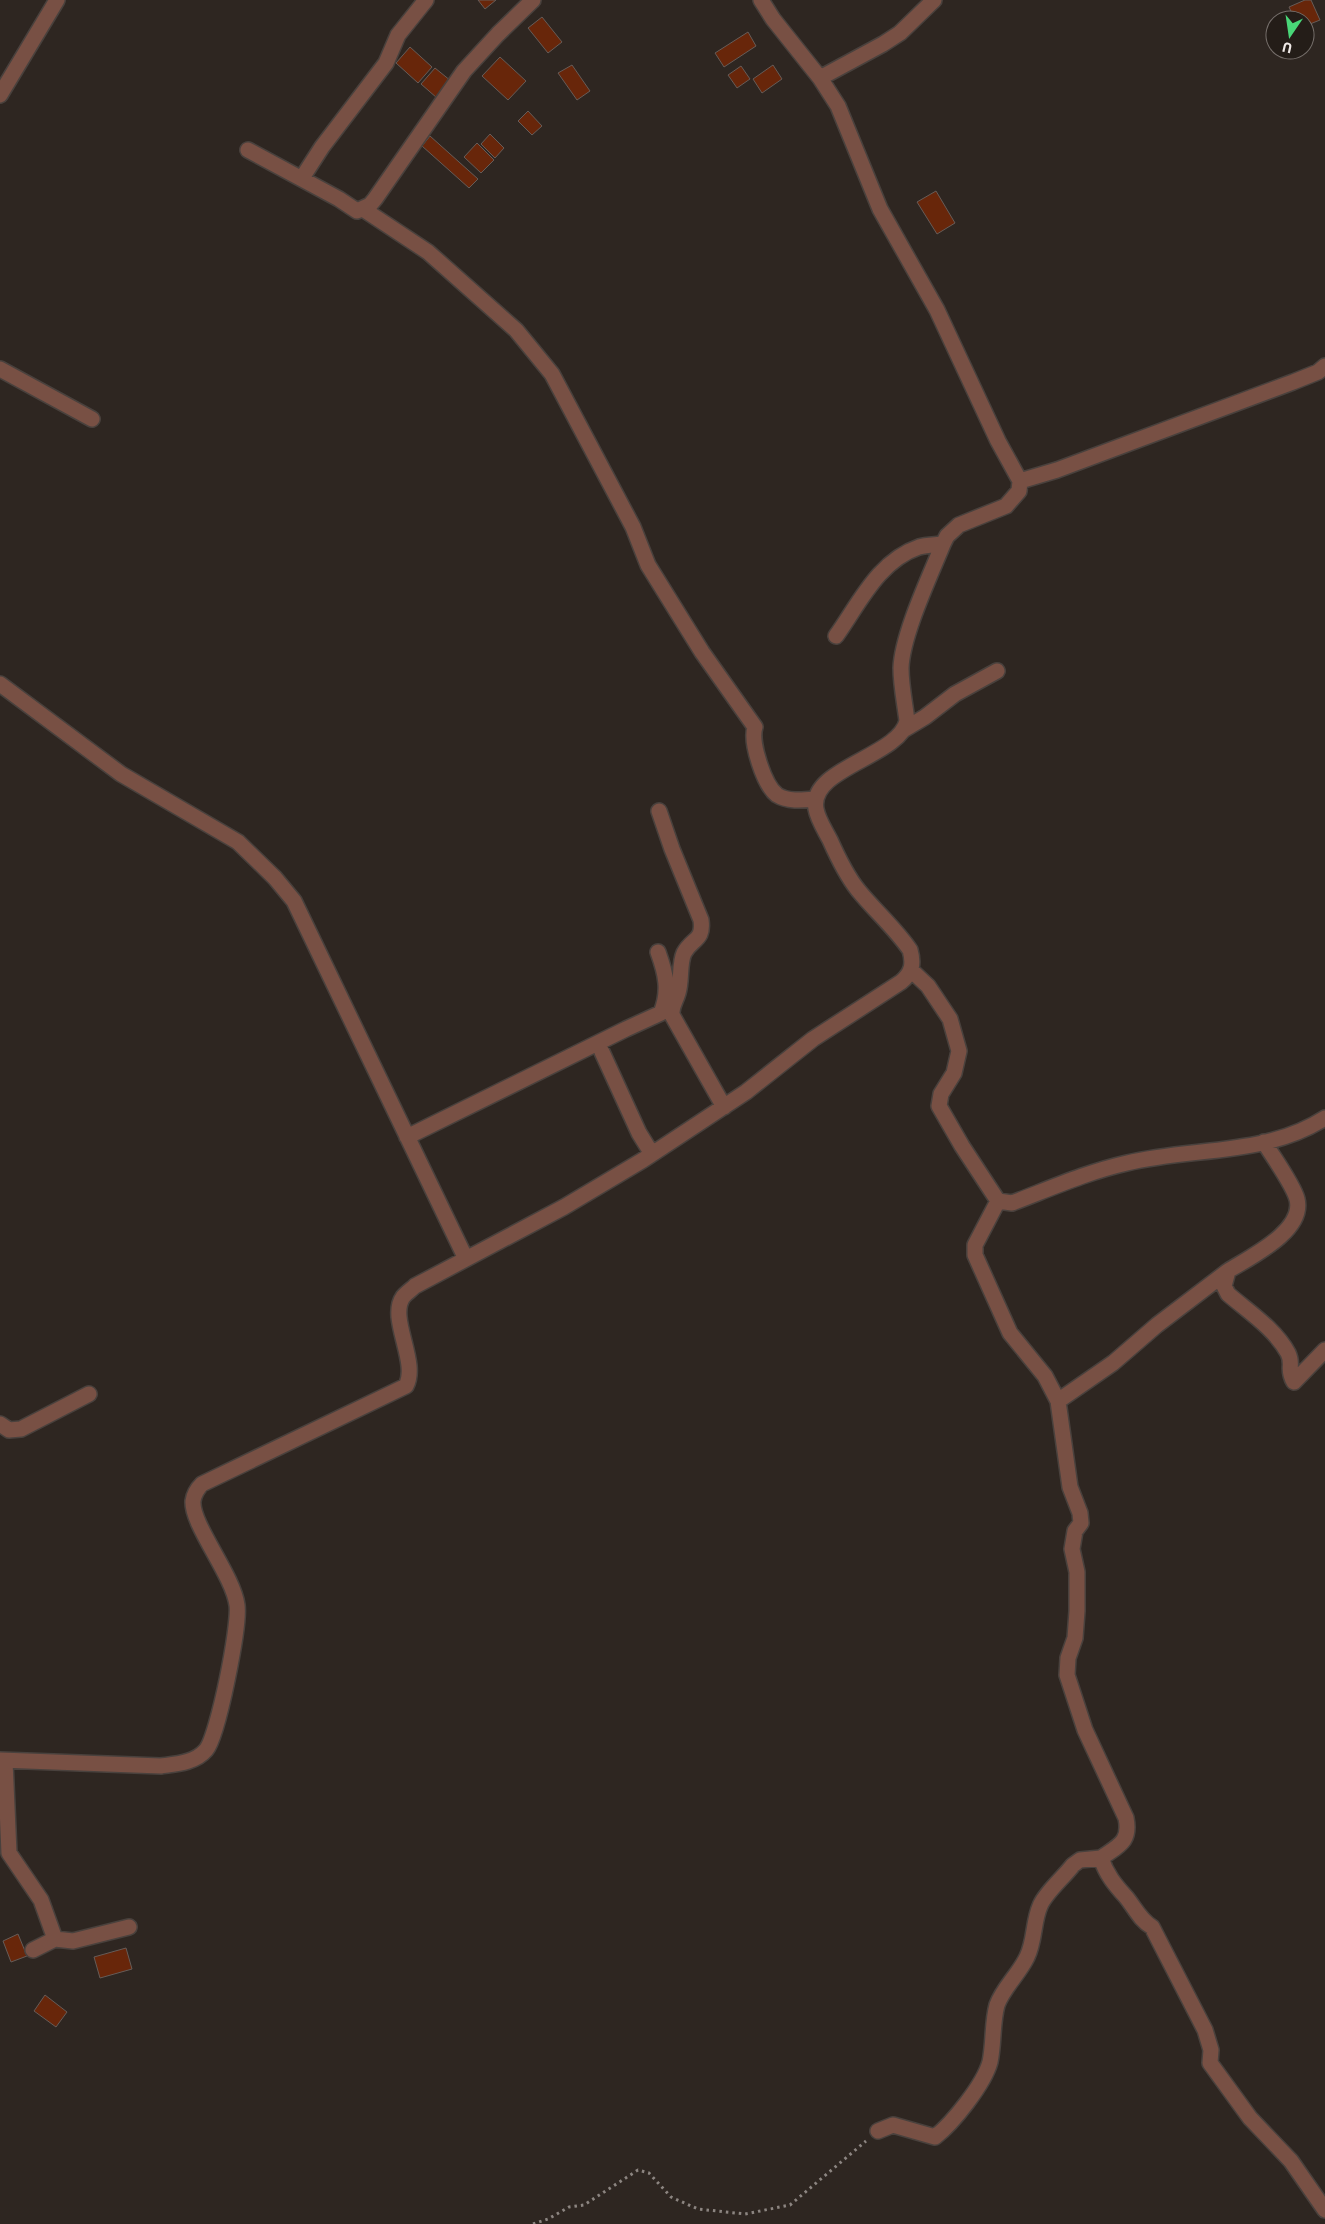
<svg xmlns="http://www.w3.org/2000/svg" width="1325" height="2224" viewBox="0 0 1325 2224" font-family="'IBM Plex Sans',sans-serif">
	<rect width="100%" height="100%" fill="#2e2621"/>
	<path fill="#68260a" stroke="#665c58" d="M478 0H496L485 9Z
		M1305 0H1311L1320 20 1305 26V20H1295L1289 7Z
		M542 17 562 42 548 53 528 28Z
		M748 32 756 46 724 67 715 53Z
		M410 47 432 67 418 83 396 63Z
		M500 57 526 81 508 100 482 76Z
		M572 65 590 91 577 100 558 73Z
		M773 65 782 79 762 93 753 79Z
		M741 66 750 79 737 88 728 75Z
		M435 68 451 81 437 98 421 84Z
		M528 111 542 126 532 135 518 121Z
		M490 134 504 148 495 158 481 144Z
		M430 136 478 179 469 188 422 146Z
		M477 143 494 160 481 173 464 157Z
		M936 191 955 223 937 234 917 202Z
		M18 1934 27 1956 11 1962 3 1941Z
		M126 1948 132 1969 100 1978 94 1957Z
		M45 1995 67 2012 56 2027 34 2011Z"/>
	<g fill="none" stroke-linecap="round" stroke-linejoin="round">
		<g stroke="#49413d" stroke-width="18">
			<path id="minor" d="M820 78 883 44 900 33 934 0
				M0 95 57 0
				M248 150 339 199 357 211 370 205 375 199 464 71 498 34 533 0
				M302 178 322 147 386 63 398 35 426 0
				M363 209 428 252 516 330 552 374 633 527 648 565 702 652 755 727C750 742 764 785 777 795 788 802 804 800 816 799
				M0 369 92 419
				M1020 481 1057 470 1293 382 1318 372 1325 366
				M836 636C859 604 878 561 919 547 926 545 935 545 943 544
				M0 684 121 774 238 842 275 878 294 901 466 1259
				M905 729 925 717 955 694 997 671
				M659 811 672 849 701 920C704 941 692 938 684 953 679 964 682 980 678 993 676 1001 671 1006 672 1015L724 1107
				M911 970 928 986 950 1019 959 1051 954 1073 941 1094 939 1106 962 1146 998 1201 1012 1203C1049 1189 1087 1172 1127 1163 1193 1147 1266 1156 1325 1118
				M602 1052 639 1133 652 1154
				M407 1137 626 1029 661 1013C670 991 666 974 658 952
				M1264 1142C1273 1157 1293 1184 1297 1199 1305 1231 1250 1257 1228 1271L1224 1286 1228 1294C1249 1312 1275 1329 1288 1353 1294 1365 1286 1369 1294 1382L1325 1350
				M998 1201 975 1245V1255L1010 1333 1045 1376 1058 1401 1070 1487 1080 1513 1081 1523 1075 1531 1072 1549 1077 1572V1611L1075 1638 1068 1658 1067 1675 1085 1730 1126 1818C1131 1842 1118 1846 1101 1858 1106 1874 1115 1885 1126 1897 1135 1908 1140 1920 1152 1927L1205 2030 1211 2050 1210 2063 1250 2118 1291 2161 1325 2210
				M1058 1401 1113 1363 1157 1325 1228 1271
				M0 1424 9 1430 21 1429 89 1394
				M0 1760 161 1766C176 1764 195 1763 206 1750 218 1736 240 1625 237 1605 233 1575 191 1524 193 1501 194 1494 197 1489 202 1484L406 1386C419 1362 388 1318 403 1297 406 1293 412 1289 415 1286L564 1207 643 1160 746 1092 813 1039 901 982C912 973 914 964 910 950 895 928 875 911 858 890 846 875 838 858 830 840 825 830 818 820 816 809 808 768 899 757 907 721 905 704 901 686 901 668 902 635 930 576 943 544L947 536 959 525 1006 506 1019 491 1020 481 998 441 937 310 880 209 838 106 820 78 773 19 761 0
				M5 1761 9 1853 41 1900 55 1939 73 1941 129 1927
				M33 1950 55 1939
				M878 2131 893 2125 935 2137C953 2123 984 2084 990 2062 994 2043 992 2023 997 2005 1003 1988 1019 1974 1027 1957 1035 1941 1033 1922 1040 1906 1045 1893 1064 1877 1073 1865L1080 1860 1101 1858"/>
		</g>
		<path stroke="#8c8581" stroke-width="3" stroke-dasharray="2.5 4" stroke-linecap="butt" d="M533 2224 548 2219 569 2207 584 2205 638 2170 649 2173 671 2197 698 2209 745 2214 790 2205 866 2141"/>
		<use href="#minor" stroke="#785044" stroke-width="15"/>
	</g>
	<g transform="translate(1290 35) rotate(193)"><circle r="24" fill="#241d18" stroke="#766f6b"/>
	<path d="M0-4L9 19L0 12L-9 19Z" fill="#49d778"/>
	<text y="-8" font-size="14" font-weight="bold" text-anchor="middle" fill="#f0eae7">U</text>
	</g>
</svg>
